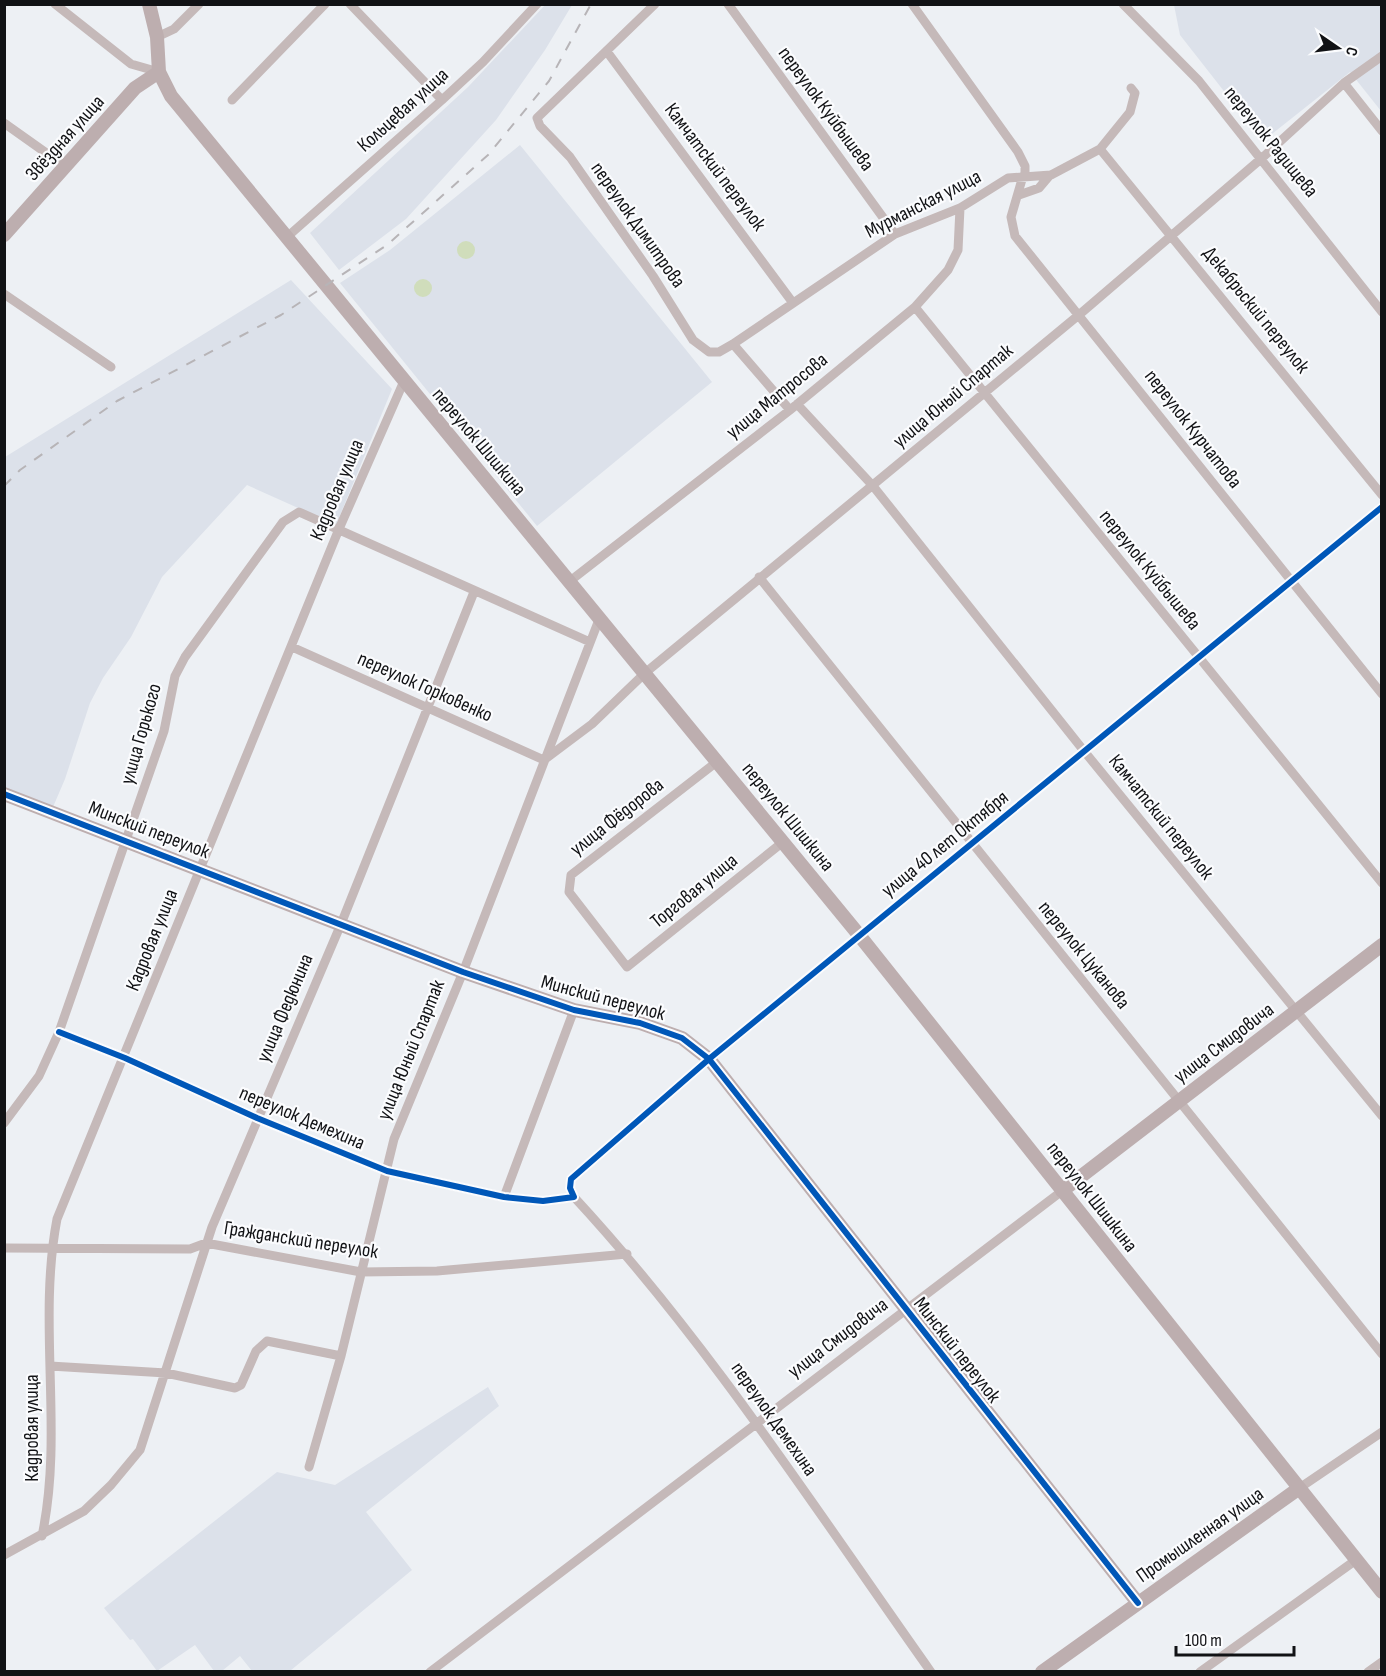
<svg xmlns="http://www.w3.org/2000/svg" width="1386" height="1676" viewBox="0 0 1386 1676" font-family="'Sofia Sans Condensed',sans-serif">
	<rect width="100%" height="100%" fill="#edf0f4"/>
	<path fill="#dce1ea" d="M546 4 572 5 545 50 496 120 406 219 339 270 310 233 468 87Z
		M1174 5H1381V111L1350 72 1263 141 1180 35Z
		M520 145 712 382 537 526 340 283 390 250Z
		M291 280 392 389 336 525 247 485 162 577 131 637 103 678 90 703 65 779 53 807 6 797 5 803V457Z
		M488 1387 499 1406 366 1512 412 1570 290 1671H252L240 1656 222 1671H214L195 1645 157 1671 133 1639 130 1640 104 1608 277 1472 335 1485Z"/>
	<path fill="#d0ddbb" d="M457 250a9 9 0 1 1 18 0a9 9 0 1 1-18 0Z
		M414 288a9 9 0 1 1 18 0a9 9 0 1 1-18 0Z"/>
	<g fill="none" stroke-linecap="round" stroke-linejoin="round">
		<path stroke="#c5b9b9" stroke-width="9" d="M55 4 131 64 159 72
			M350 4 442 100
			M655 4 537 118 540 126 570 157 653 276 693 340 709 352H719L733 344 895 234 960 208 1008 178 1051 175 1100 149 1130 112 1135 93 1131 88
			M728 4 895 234
			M912 4 1018 152 1025 166V175
			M1123 4 1199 81 1382 312
			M157 37 174 29 199 4
			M608 53 793 303
			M1344 83 1382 131
			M232 100 325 4
			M4 123 66 167
			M1100 149 1382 495
			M1023 176 1011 217 1015 236 1382 694
			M1019 195 1039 188 1050 175
			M287 237 442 100 483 62 537 4
			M4 294 111 367
			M915 307 1382 883
			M733 344 790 410
			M797 404 873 486 1084 751 1382 1116
			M759 577 1382 1354
			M570 581 790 410 915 307 948 270 958 250 960 208
			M292 647 544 760 592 724 645 673 1080 314 1262 158 1344 83 1382 56
			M718 761 571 875 569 892 627 967 783 842
			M59 1032 125 1058 257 1118 387 1171 504 1197 543 1201 574 1197 570 1188 571 1179 709 1059 1382 507
			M4 1123 39 1076 59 1032 164 731 175 676 185 657 283 522 299 512 590 642
			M504 1197 574 1010
			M574 1197C709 1343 816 1510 931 1672
			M4 1248 190 1249 206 1243 361 1272 437 1271 627 1254
			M50 1366 166 1373 235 1388 241 1385 256 1351 267 1341 341 1356
			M309 1467 341 1356 394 1139 463 972 600 617
			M1298 1489 1382 1432
			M42 1536C64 1432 37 1324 57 1219L339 529 404 381
			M4 1555 84 1511 111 1485 140 1450 212 1227 341 924 474 592
			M430 1672 1062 1191
			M1200 1672 1356 1560
			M1368 1672 1382 1662"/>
		<path stroke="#bdaeaf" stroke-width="14" d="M149 4 157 37 159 72 171 96 859 935 1382 1592
			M4 235 135 88 159 72
			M4 794 463 972 574 1010 640 1023 682 1038 709 1059 1138 1603
			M1062 1191 1382 945
			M1042 1672 1298 1489"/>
		<path stroke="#b7b4b7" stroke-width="2" stroke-dasharray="10 10" stroke-linecap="butt" d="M4 486 20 470 117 401 281 315 387 245 488 155 549 81 591 4"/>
		<g stroke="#fbfcfe" stroke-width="10">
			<path id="cycleway" d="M4 794 463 972 574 1010 640 1023 682 1038 709 1059 1138 1603
				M59 1032 125 1058 257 1118 387 1171 504 1197 543 1201 574 1197 570 1188 571 1179 709 1059 1382 507"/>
		</g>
		<use href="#cycleway" stroke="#0057b8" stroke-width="6"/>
	</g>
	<g text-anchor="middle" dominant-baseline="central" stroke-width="4.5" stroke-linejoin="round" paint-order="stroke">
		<g font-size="20" fill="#111215" stroke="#fbfcfe">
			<text transform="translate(826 109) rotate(54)">переулок Куйбышева</text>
			<text transform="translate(403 110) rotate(-42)">Кольцевая улица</text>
			<text transform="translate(65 138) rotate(-48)">Звёздная улица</text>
			<text transform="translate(1271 142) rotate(51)">переулок Радищева</text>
			<text transform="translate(715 167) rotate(53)">Камчатский переулок</text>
			<text transform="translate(923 204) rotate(-27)">Мурманская улица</text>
			<text transform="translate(638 225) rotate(55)">переулок Димитрова</text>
			<text transform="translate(1256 310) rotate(51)">Декабрьский переулок</text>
			<text transform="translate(777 396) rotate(-39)">улица Матросова</text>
			<text transform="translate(953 396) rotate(-40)">улица Юный Спартак</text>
			<text transform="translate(1193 429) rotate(52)">переулок Курчатова</text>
			<text transform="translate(479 442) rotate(50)">переулок Шишкина</text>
			<text transform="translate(337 490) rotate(-67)">Кадровая улица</text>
			<text transform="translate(1150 570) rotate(51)">переулок Куйбышева</text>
			<text transform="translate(425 687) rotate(24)">переулок Горковенко</text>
			<text transform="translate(141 734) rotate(-74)">улица Горького</text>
			<text transform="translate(617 817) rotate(-38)">улица Фёдорова</text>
			<text transform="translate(788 817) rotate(51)">переулок Шишкина</text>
			<text transform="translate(1161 817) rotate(51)">Камчатский переулок</text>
			<text transform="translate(149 830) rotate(21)">Минский переулок</text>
			<text transform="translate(945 844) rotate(-39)">улица 40 лет Октября</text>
			<text transform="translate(694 891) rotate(-39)">Торговая улица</text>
			<text transform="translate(152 940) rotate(-68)">Кадровая улица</text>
			<text transform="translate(1084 955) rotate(51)">переулок Цуканова</text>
			<text transform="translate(603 998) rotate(15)">Минский переулок</text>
			<text transform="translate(285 1008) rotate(-67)">улица Федюнина</text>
			<text transform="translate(1224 1043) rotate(-37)">улица Смидовича</text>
			<text transform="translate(411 1050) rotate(-68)">улица Юный Спартак</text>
			<text transform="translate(302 1118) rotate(23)">переулок Демехина</text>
			<text transform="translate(1092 1197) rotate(52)">переулок Шишкина</text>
			<text transform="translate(301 1240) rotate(9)">Гражданский переулок</text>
			<text transform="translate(838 1338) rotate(-37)">улица Смидовича</text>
			<text transform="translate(957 1350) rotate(52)">Минский переулок</text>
			<text transform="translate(774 1419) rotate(55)">переулок Демехина</text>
			<text transform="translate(32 1428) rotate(-90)">Кадровая улица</text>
			<text transform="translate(1200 1535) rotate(-35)">Промышленная улица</text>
		</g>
	</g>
	<rect width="1386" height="1676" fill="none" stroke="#111215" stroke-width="12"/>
	<g transform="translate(1338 48) rotate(104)" stroke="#fbfcfe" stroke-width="4.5" paint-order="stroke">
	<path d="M0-4.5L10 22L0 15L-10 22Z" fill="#111215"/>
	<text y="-9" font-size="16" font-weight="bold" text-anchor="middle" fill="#111215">С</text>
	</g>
	<path d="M1176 1646v9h118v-9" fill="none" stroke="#111215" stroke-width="3"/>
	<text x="1185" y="1646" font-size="18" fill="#111215" stroke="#fbfcfe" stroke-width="4.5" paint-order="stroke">100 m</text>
</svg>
